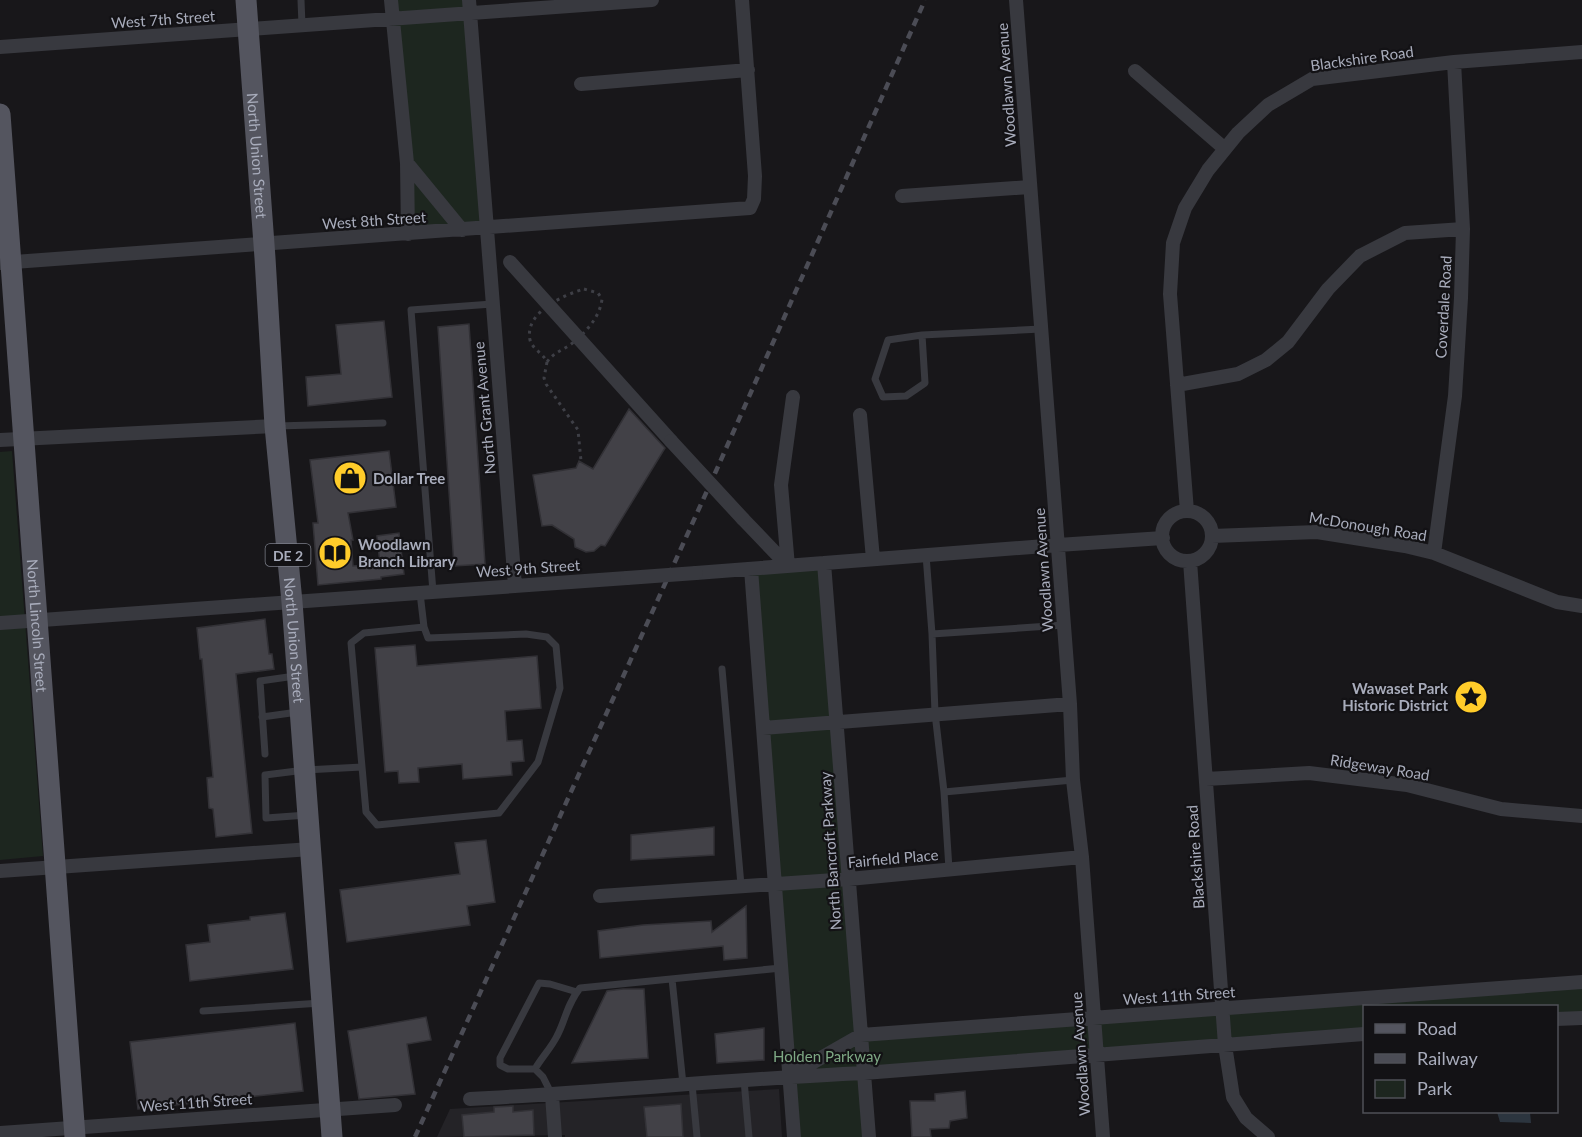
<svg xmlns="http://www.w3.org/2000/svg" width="1582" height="1137" viewBox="0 0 1582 1137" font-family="Lato,sans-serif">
	<rect width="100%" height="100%" fill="#18171a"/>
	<path fill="#242327" d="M779 1089 782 1137H565V1135L437 1137 450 1109Z"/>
	<path fill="#1d261f" d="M391 0H469L487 228 408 234Z
		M12 451 43 856 0 860V452Z
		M824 563 861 1035 1582 982V1017L1557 1019 1556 1006H1364V1034L865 1073 869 1137H794L751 569Z"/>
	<path fill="#2c353f" d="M1497 1112H1530L1531 1123 1500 1122Z"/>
	<path fill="#424147" stroke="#323136" stroke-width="1.5" d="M384 321 392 397 308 406 306 377 341 374 336 325Z
		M469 324 485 564 454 566 438 327Z
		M629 409 665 448 605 546 601 545 594 551 586 552 575 547 574 539 552 525 542 526 533 475 576 468 579 461 593 469Z
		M389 451 396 507 348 513 353 540H351L353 566 380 564 377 536 399 533 404 574 381 577V579L318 585 313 523H318L310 460Z
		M265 619 269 654H272L274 669 236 674 252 833 216 837 213 809 209 808 207 778 213 777 202 659H200L197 628Z
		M415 645 417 666 537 656 541 708 505 711 507 741 522 740 524 761 511 762 512 775 463 779 462 764 418 768 419 782 399 783 398 771 385 772 375 648Z
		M714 827V855L631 860V835Z
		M486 840 495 902 467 906 470 925 347 942 340 890 460 874 455 843Z
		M746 906 747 958 724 960 723 946 600 958 598 931 643 925 711 921 712 932Z
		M285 913 293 969 190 981 186 945 210 942 208 925 250 920V917Z
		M623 989H644L648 1058 572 1063 607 991Z
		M426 1017 431 1040 407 1044 415 1094 359 1099 348 1031Z
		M295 1023 303 1091 138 1109 130 1042Z
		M764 1028V1060L717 1063 715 1034Z
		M965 1091 967 1118 950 1121 949 1128 930 1129 931 1137H912L910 1101H935V1094Z
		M681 1104 683 1137H647L644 1107Z
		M513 1106V1112L533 1110 534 1135 464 1137 462 1115 494 1112V1107Z"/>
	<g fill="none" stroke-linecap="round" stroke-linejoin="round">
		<path stroke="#3e3f46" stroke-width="3" stroke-dasharray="3 4.5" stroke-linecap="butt" d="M584 289 598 293 602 299C600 318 584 334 570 345 561 351 553 353 547 362 543 353 533 350 530 340 524 312 564 295 584 289Z
			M547 362 544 378 546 384 578 430 581 461"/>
		<path stroke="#38393f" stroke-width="7" d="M301 0 302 25
			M922 335 925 383 906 396 883 397 875 379 888 340 922 335 1041 329
			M277 426 383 423
			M926 555 932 634
			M433 592 411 310 492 304
			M420 593 424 627 364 633 351 643 366 812 377 825 499 813 538 762 560 688 556 646 547 637 526 634 428 638 424 627
			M722 669 741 885
			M262 717 298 712
			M265 754 260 681 295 676
			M944 792 1073 780
			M307 815 266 818 265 775 305 770 362 767
			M949 869 944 792 935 713 932 634 1064 625
			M672 979 683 1084
			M577 992 550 984 539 983 500 1058V1065L508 1069H535C542 1057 551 1048 557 1036 566 1019 566 1006 580 988L781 968
			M203 1011 321 1003
			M535 1069 543 1077 551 1093
			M744 1080 749 1137
			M692 1084 697 1137"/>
		<path stroke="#38393f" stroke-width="14" d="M391 0 407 163 408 234
			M469 0 515 586
			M1016 0 1070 704 1073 780 1082 857 1103 1137
			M0 47 652 0
			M1135 71 1225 149
			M581 84 748 70
			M407 163 462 230
			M902 196 1030 187
			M510 262 671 441
			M0 263 750 208 754 199 755 176 742 0
			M1177 385 1238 374 1266 360 1288 342 1328 289 1360 256 1405 233 1463 229
			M860 415 873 559
			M0 440 275 426
			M1187 511 1170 294 1173 243 1185 208 1208 170 1238 133 1268 105 1312 79 1454 62 1582 52
			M1162 536a25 25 0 1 1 50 0a25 25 0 1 1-50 0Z
			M743 519 788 566
			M1212 536 1317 532 1405 546 1434 553 1557 602 1582 606
			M1434 553 1455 396 1461 298 1463 229 1454 62
			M1190 561 1225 1045 1233 1097 1246 1118 1268 1137
			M824 563 869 1137
			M788 566 781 485 793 397
			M751 569 794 1137
			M696 573 1058 545 1163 538
			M0 623 627 578
			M763 728 1070 704
			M1206 779 1309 773 1407 785 1501 809 1582 816
			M0 871 311 849
			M600 896 849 879 1082 857
			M1556 1019 1582 1018
			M791 1075 861 1035 1582 982
			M552 1095 555 1137
			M470 1099C602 1092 733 1079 864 1073L1364 1034
			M0 1133 395 1105"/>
		<g stroke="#54555f" stroke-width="21">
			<path id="s1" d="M246 0 265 258 275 426 292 602 332 1137"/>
			<path id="s2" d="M0 114 75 1137"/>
		</g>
		<path stroke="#4b4c55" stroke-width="4.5" stroke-dasharray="8 6" stroke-linecap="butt" d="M415 1137 716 471 925 0"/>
		<path stroke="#38393f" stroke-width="14" d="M671 441 743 519
			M627 578 696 573"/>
	</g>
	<defs>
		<g id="shop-disc" transform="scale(1.725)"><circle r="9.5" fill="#ffcc2a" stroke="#131215"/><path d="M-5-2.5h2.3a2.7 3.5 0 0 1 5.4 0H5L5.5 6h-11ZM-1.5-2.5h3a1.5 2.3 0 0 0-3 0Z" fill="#111"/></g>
		<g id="library-disc" transform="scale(1.725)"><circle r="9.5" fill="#ffcc2a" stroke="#131215"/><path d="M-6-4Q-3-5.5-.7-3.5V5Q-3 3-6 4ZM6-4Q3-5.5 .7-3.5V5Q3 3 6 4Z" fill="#111"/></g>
		<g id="sight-disc" transform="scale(1.725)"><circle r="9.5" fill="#ffcc2a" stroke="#131215"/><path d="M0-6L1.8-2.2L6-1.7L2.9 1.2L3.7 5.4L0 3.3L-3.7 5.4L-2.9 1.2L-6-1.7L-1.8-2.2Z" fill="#111"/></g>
	</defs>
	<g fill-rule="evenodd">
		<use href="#shop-disc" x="350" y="478"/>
		<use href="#library-disc" x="335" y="553"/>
		<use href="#sight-disc" x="1471" y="697"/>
	</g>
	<g text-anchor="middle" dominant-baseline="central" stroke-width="4.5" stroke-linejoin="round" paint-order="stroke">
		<rect fill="#131215" stroke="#7b7e89" stroke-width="1.5" x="265.5" y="544" width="45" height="22" rx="4.5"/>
		<g font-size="14" font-weight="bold" fill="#a8acbb">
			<text x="288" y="555">DE 2</text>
		</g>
		<g font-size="15" fill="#a8acbb" stroke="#131215">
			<text transform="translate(163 19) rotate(-4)">West 7th Street</text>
			<text transform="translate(1362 58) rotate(-8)">Blackshire Road</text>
			<text transform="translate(1006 85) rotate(-94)">Woodlawn Avenue</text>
			<text stroke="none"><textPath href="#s1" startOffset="156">North Union Street</textPath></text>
			<text transform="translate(374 220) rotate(-4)">West 8th Street</text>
			<text transform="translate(1443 307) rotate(-87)">Coverdale Road</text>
			<text transform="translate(484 408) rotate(-95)">North Grant Avenue</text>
			<text transform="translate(1368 526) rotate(9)">McDonough Road</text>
			<text transform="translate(528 568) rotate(-4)">West 9th Street</text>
			<text transform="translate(1043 570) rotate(-94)">Woodlawn Avenue</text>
			<text stroke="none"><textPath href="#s2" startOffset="513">North Lincoln Street</textPath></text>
			<text stroke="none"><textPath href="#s1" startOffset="642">North Union Street</textPath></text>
			<text transform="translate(1380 767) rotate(9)">Ridgeway Road</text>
			<text transform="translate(830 851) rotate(-94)">North Bancroft Parkway</text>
			<text transform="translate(1195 857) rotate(-94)">Blackshire Road</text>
			<text transform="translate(893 858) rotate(-5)">Fairfield Place</text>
			<text transform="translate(1179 995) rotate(-4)">West 11th Street</text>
			<text transform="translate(1080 1054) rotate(-94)">Woodlawn Avenue</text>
			<text transform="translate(196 1102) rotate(-4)">West 11th Street</text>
		</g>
		<g font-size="15" font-weight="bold" fill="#a8acbb" stroke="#131215" text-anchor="start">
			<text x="373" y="478">Dollar Tree</text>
			<text x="358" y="544">Woodlawn<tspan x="358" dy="17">Branch Library</tspan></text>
			<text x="1448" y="688" text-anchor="end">Wawaset Park<tspan x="1448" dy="17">Historic District</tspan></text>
		</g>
		<g font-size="15" fill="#7ea884" stroke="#131215">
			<text x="827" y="1056">Holden Parkway</text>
		</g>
	</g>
	<rect x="1363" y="1005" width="195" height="108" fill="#131215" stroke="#4f5057" stroke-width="1.5"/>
	<rect x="1375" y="1024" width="30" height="9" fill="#54555f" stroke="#4f5057" stroke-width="1.5"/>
	<text x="1417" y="1035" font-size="18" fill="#a8acbb">Road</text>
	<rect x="1375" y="1054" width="30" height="9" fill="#4b4c55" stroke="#4f5057" stroke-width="1.5"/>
	<text x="1417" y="1065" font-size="18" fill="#a8acbb">Railway</text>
	<rect x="1375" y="1080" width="30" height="18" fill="#1d261f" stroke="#4f5057" stroke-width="1.5"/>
	<text x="1417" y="1095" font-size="18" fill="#a8acbb">Park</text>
</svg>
